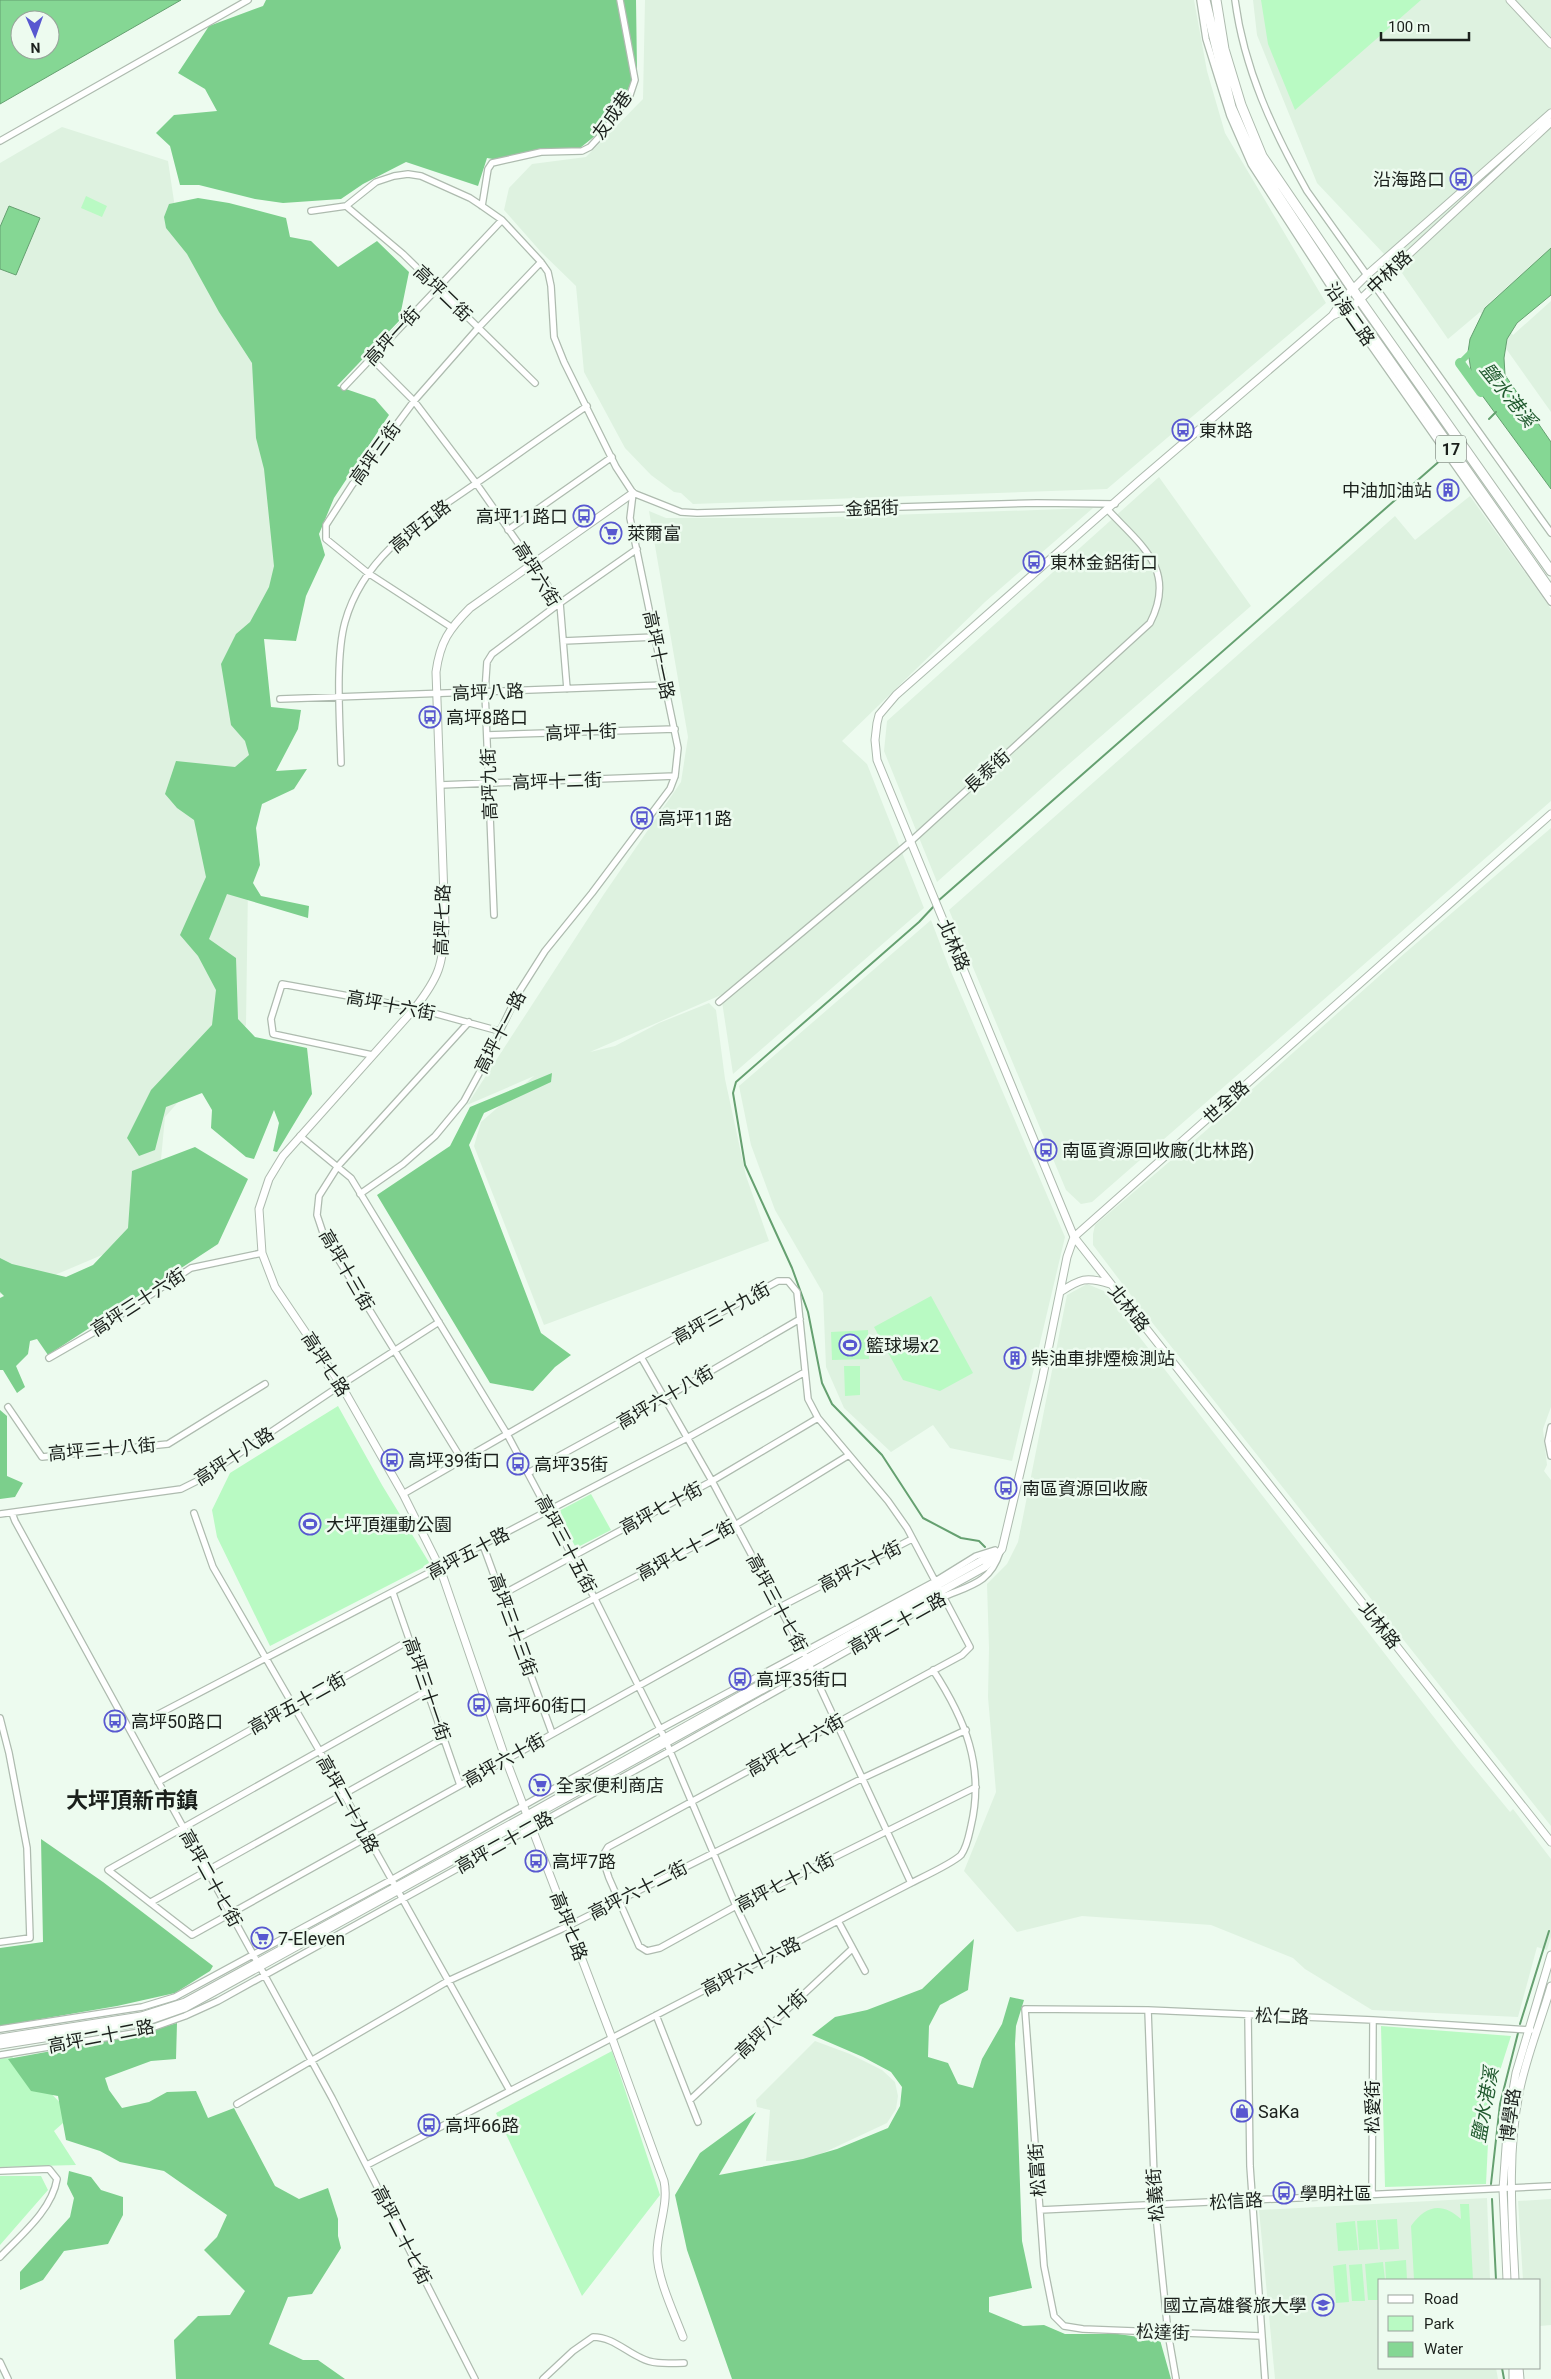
<svg xmlns="http://www.w3.org/2000/svg" width="1551" height="2379" viewBox="0 0 1551 2379" font-family="Roboto,'Noto Sans TC',sans-serif">
	<rect width="100%" height="100%" fill="#edfbef"/>
	<path fill="#def2e0" d="M645 0H1194L1207 71 1225 133 1326 303 1107 489 693 504 681 493 674 492 651 475 625 448 584 372 576 286 541 252 504 210 509 188 532 164 586 157 643 99Z
		M1253 0H1551V249L1489 303 1513 335 1551 301V412L1480 312 1448 339 1402 273 1317 183 1257 35Z
		M62 127 168 161 178 228 274 348 284 577 260 631 248 887 246 1025 165 1117 154 1233 17 1291 0 1294V163Z
		M1159 477 1251 606 1061 771 937 882 884 751 887 721Z
		M1470 496 1551 609V801L1092 1202 1081 1204 1066 1190 949 910 1395 516 1415 540Z
		M1093 508 985 602 842 741 867 764 924 908 733 1074 721 995 590 1052 615 1046 659 1023 709 1003 716 1010 725 1079 746 1176 769 1241 544 1325 474 1146 481 1122 534 1076 467 1105 604 894 681 782 688 737 649 511 666 518H805Z
		M1551 828V1407L1543 1429 1547 1465 1544 1471 1551 1480V1826L1143 1311 1093 1245V1234L1095 1225 1202 1134 1405 953Z
		M931 920 949 967 1065 1237 1012 1461 950 1448 933 1425 891 1452 844 1408 826 1367 823 1293 775 1210 751 1145 739 1086Z
		M1087 1284 1104 1291 1457 1747 1510 1812 1513 1809 1551 1859V1937L1547 1950 1537 1947 1518 2017 1372 2010 1305 1969 1293 1958 1211 1925 1082 1916 1017 1932 964 1871 996 1792 988 1697 989 1648 987 1584 1007 1564 1018 1542 1067 1295Z
		M815 2041 850 2054 882 2070 895 2082 898 2096 896 2109 887 2123 808 2160 766 2161 770 2110 757 2107 756 2100Z
		M1487 2198 1490 2280H1380V2368H1496L1498 2379H1275L1259 2210Z
		M1551 2199V2325L1540 2326V2280H1523L1518 2201Z"/>
	<path fill="#b9fac3" d="M1261 0H1421L1295 110 1268 44Z
		M86 196 107 206 102 217 81 208Z
		M931 1296 973 1373 940 1391 903 1380 874 1327Z
		M868 1330 869 1359 832 1360 831 1332Z
		M844 1366H860V1395L845 1396Z
		M338 1406 382 1485 430 1564 270 1646 217 1537 212 1510 230 1473Z
		M591 1494 611 1530 576 1548 557 1512Z
		M1381 2026 1511 2036 1490 2102 1486 2184 1385 2187Z
		M612 2051 660 2195 582 2296 496 2113Z
		M11 2056 41 2083 72 2115 54 2131 76 2165 0 2167V2058Z
		M0 2176H41L48 2190 0 2245Z
		M1460 2204H1469L1473 2280H1414L1411 2226C1426 2205 1442 2202 1461 2219Z
		M1397 2219 1399 2249 1380 2250 1377 2220Z
		M1376 2220 1378 2249 1359 2250 1357 2221Z
		M1355 2221 1358 2250 1338 2251 1336 2223Z
		M1406 2260 1407 2280H1386L1385 2262Z
		M1383 2262 1385 2280H1380V2300H1368L1365 2264Z
		M1346 2264 1349 2302 1336 2303 1333 2266Z
		M1362 2264 1365 2301H1352L1349 2265Z"/>
	<path fill="#7ccf8c" d="M266 0H636L637 71 611 123 580 148 504 161 487 158 478 186 406 162 363 184 341 199 283 203 255 199 199 185H180L170 146 156 133 174 115 217 111 205 89 178 73 209 26 263 6Z
		M198 198 229 203 286 218 290 237 311 241 338 267 377 241 409 272 399 321 337 386 375 399 389 415 334 498 319 534 325 555 306 596 296 641 264 639 271 707 301 710 298 729 276 771 307 769 294 789 262 804 256 828 260 865 253 883 261 896 309 906 308 918 227 894 209 939 236 958 238 1019 255 1037 307 1048 312 1094 277 1152 273 1151 279 1123 274 1110 254 1159 246 1157 211 1128 212 1110 202 1093 166 1107 155 1150 139 1156 127 1138 151 1090 212 1025 216 990 198 956 180 935 206 877 194 820 177 808 165 794 176 761 235 767 249 755 245 741 231 725 221 664 236 634 250 622 269 587 274 566 264 469 256 438 252 363 219 312 187 254 166 228 164 217 169 204Z
		M552 1073 551 1082 484 1113 469 1145 541 1333 571 1355 555 1367 533 1391 490 1383 377 1195 450 1146 470 1107Z
		M195 1147 248 1179 218 1244 48 1355 37 1339 30 1341 28 1354 16 1366 25 1387 17 1393 3 1370H0V1298L4 1296 0 1292V1258L12 1264 66 1277 93 1265 128 1228 132 1171Z
		M0 1410 7 1416V1476L23 1483 15 1497 0 1499Z
		M41 1839 103 1882 213 1966 210 1971 175 1993 117 2006 0 2026V1948L43 1942Z
		M974 1939 968 1990 940 2005 929 2026 928 2057 948 2063 958 2084 973 2088 982 2059 1002 2024 1010 1997 1024 2000 1016 2026 1015 2044 1022 2241 1032 2288 989 2297V2312L1023 2326 1044 2325 1065 2334H1118L1160 2340 1171 2379H732L687 2250 675 2195 700 2153 756 2112 719 2175 803 2159 837 2149 888 2128 900 2106 902 2087 891 2072 863 2057 812 2035 835 2017 867 2010 922 1989Z
		M177 2023 176 2059 151 2061 105 2078 109 2090 122 2108 149 2102 167 2092 196 2091 208 2118 234 2108 275 2186 299 2199 328 2188 338 2219V2236L341 2248 312 2294 288 2297 269 2344 303 2360H318L345 2379H176L174 2340 198 2316 230 2315 245 2291 204 2250 217 2237 227 2215 164 2171 120 2162 100 2151 66 2140 58 2096 31 2091 8 2059 133 2036Z
		M69 2171 91 2177 101 2190 123 2197V2215L108 2244 64 2251 43 2280 20 2290V2272L70 2217 74 2198 67 2184Z"/>
	<path fill="#85d794" stroke="#65a070" fill-rule="evenodd" d="M0 0H181L0 104ZM20 20H50V50H20Z
		M9 206 40 218 16 275 0 269V227Z
		M1551 248V295L1517 323 1507 339 1504 358 1505 375 1551 442V489L1473 383 1468 352 1470 339 1485 308Z"/>
	<g fill="none" stroke-linecap="round" stroke-linejoin="round">
		<path stroke="#65a070" stroke-width="2" d="M1489 419 1496 412
			M938 901 1443 458
			M935 905 919 922 736 1082 733 1093 745 1165 792 1268 808 1312 822 1383 832 1404 882 1455 923 1518 961 1538 979 1541 985 1547
			M1520 2024 1549 1931
			M1491 2184 1500 2104 1518 2033
			M1492 2199 1496 2280
			M1502 2368 1504 2379"/>
		<path stroke="#85d794" stroke-width="6" d="M1460 363 1473 350"/>
		<path stroke="#85d794" stroke-width="10" d="M1460 363 1481 392"/>
		<g stroke="#aebbaf" stroke-width="8">
			<path id="minor" d="M1200 0 1206 39 1230 116 1251 164 1341 303 1551 602
				M1235 0C1244 69 1273 131 1307 191L1551 533
				M0 141 248 0
				M346 206 376 182 394 176 408 174 421 176 470 198 482 206 502 220 541 262 548 272 551 286 554 337 564 362 616 467 633 493 630 518 678 748 675 776 670 789 592 893 545 951 519 992 482 1068 464 1101 435 1136 403 1164 360 1194
				M346 206 403 254 535 383
				M482 206 488 169 492 163 541 152 582 151 590 147 602 134 630 95 635 80 620 0
				M311 211 346 206
				M371 358 414 401 476 483 560 603 567 689
				M344 387 502 220
				M633 493 681 512 697 513 1037 503 1115 504
				M508 530 612 457
				M451 627 368 573 326 539V525L352 485 414 401 479 327 541 262
				M563 641 655 637
				M280 699 665 685
				M487 735 675 729
				M341 763C340 724 335 658 345 622 364 554 423 520 478 482 514 457 550 431 587 406
				M440 785 675 776
				M494 915 485 692 487 662 492 654 560 603 637 549
				M719 1002 910 842 1150 623C1177 570 1142 546 1108 510
				M372 1055 273 1034 271 1019 282 984 415 1008 499 1031
				M300 1136 351 1178 507 1434 595 1599 664 1737 736 1906 762 1961
				M641 1357 712 1481 805 1655
				M49 1358 96 1331 191 1268 262 1253
				M8 1407 42 1457 168 1444 265 1384
				M1551 1427 1548 1441 1551 1456
				M462 1460 324 1236 317 1215 319 1196 338 1166 469 1022
				M528 1473 663 1399 800 1319
				M403 1494 641 1357 778 1281H788L797 1292 808 1399 818 1418 888 1501 907 1528 970 1647 962 1655 608 1847 602 1857 609 1878 639 1946 647 1951 660 1948 736 1906 976 1787
				M12 1513 15 1521 332 2098 475 2379
				M194 1513 213 1567 319 1750 510 2091
				M0 1514 181 1489 201 1479 341 1385 439 1322
				M483 1545 552 1733
				M393 1593 460 1785
				M503 1594 712 1481 818 1418
				M518 1638 735 1525 849 1455
				M811 1668 911 1883
				M428 1690 108 1870 192 1935 780 1607 912 1539
				M0 1718 9 1753 27 1848 30 1938 0 1942
				M130 1729 687 1438 805 1372
				M158 1782 410 1640
				M151 1902 444 1738
				M838 1921 865 1971
				M1148 2010 1155 2205 1168 2333 1176 2379
				M656 2015 698 2122
				M1248 2015 1250 2166 1265 2379
				M0 2029 142 2007 175 1997 391 1880 660 1729 934 1582 976 1556 995 1550
				M0 2055 140 2032 185 2016 218 2001 670 1751 943 1597C971 1585 990 1583 1000 1552
				M690 2100 852 1949
				M237 2104 448 1981 568 1926 863 1778 966 1730
				M367 2165 911 1883C923 1877 953 1863 961 1855 967 1847 969 1835 971 1826 985 1767 965 1719 933 1670
				M0 2171 49 2169 57 2179C52 2210 21 2235 0 2257
				M1372 2195 1373 2020
				M1040 2210 1551 2186
				M1261 2336 1083 2329 1064 2326 1054 2316 1044 2266 1025 2009 1148 2010 1373 2020 1531 2030
				M0 2362 8 2379
				M543 2379 573 2351 593 2337C612 2337 625 2351 641 2358 654 2365 669 2363 684 2363"/>
		</g>
		<g stroke="#aebbaf" stroke-width="9">
			<path id="tertiary" d="M1510 0 1551 44
				M1551 113 1367 275 1345 297 1332 316 1139 481 896 695 879 715 877 723 875 740 877 760 1074 1237 1551 1842
				M1332 316 1352 307 1551 122
				M633 493 470 608C449 629 440 642 436 672L445 925C443 965 439 977 415 1008L283 1156 269 1179 259 1209 262 1253 275 1287 341 1385 403 1494 440 1568 506 1760 612 2038 664 2181C669 2204 657 2229 657 2253 657 2278 674 2313 683 2337
				M1060 1292C1080 1279 1086 1276 1110 1284
				M0 2038 141 2016 185 2002 527 1815 995 1553
				M0 2045 145 2022 185 2008 985 1567 1002 1549 1042 1380 1067 1257 1074 1237 1551 814
				M1507 2280 1503 2189 1508 2119 1516 2073 1551 1955
				M1515 2280C1512 2217 1507 2155 1519 2093 1526 2057 1541 2021 1551 1986
				M1513 2368V2379
				M1519 2368 1520 2379"/>
		</g>
		<g stroke="#aebbaf" stroke-width="11">
			<path id="primary" d="M1205 0 1231 107 1255 161 1345 297 1551 591
				M1216 0 1224 49 1241 105 1262 156 1360 300 1551 571"/>
		</g>
		<use href="#minor" stroke="#fff" stroke-width="5.5"/>
		<use href="#tertiary" stroke="#fff" stroke-width="7"/>
		<use href="#primary" stroke="#fff" stroke-width="9"/>
	</g>
	<defs>
		<g id="bus-ring" transform="scale(1.125)"><circle r="9.5" fill="#edfbef" stroke="#5858d0" stroke-width="1.5"/><path d="M-5-6H5V4H4V6H2V4H-2V6H-4V4H-5ZM-3.5-4V0h7V-4ZM-3.5 1.2v1.5H-2V1.2ZM2 1.2v1.5H3.5V1.2Z" fill="#5858d0"/></g>
		<g id="building-ring" transform="scale(1.125)"><circle r="9.5" fill="#edfbef" stroke="#5858d0" stroke-width="1.5"/><path d="M-4-6H4V6H1V3H-1V6H-4ZM-2.5-4.3h1.7v1.8h-1.7ZM.8-4.3h1.7v1.8H.8ZM-2.5-1h1.7V.8h-1.7ZM.8-1h1.7V.8H.8Z" fill="#5858d0"/></g>
		<g id="supermarket-ring" transform="scale(1.125)"><circle r="9.5" fill="#edfbef" stroke="#5858d0" stroke-width="1.5"/><path d="M-6-5.5h2.5l.6 2H6L4.5 2H-2.5L-4.4-4H-6ZM-1.5 3.2a1.3 1.3 0 1 0 .1 0ZM3 3.2a1.3 1.3 0 1 0 .1 0Z" fill="#5858d0"/></g>
		<g id="stadium-ring" transform="scale(1.125)"><circle r="9.5" fill="#edfbef" stroke="#5858d0" stroke-width="1.5"/><path d="M0-5a6.5 5 0 1 0 0 10a6.5 5 0 1 0 0-10ZM-3.5-1.8h7v3.6h-7Z" fill="#5858d0"/></g>
		<g id="shop-ring" transform="scale(1.125)"><circle r="9.5" fill="#edfbef" stroke="#5858d0" stroke-width="1.5"/><path d="M-5-2.5h2.3a2.7 3.5 0 0 1 5.4 0H5L5.5 6h-11ZM-1.5-2.5h3a1.5 2.3 0 0 0-3 0Z" fill="#5858d0"/></g>
		<g id="university-ring" transform="scale(1.125)"><circle r="9.5" fill="#edfbef" stroke="#5858d0" stroke-width="1.5"/><path d="M0-5L7-2L0 1L-7-2ZM-4 1L0 2.5L4 1V4Q0 6-4 4Z" fill="#5858d0"/></g>
	</defs>
	<g fill-rule="evenodd">
		<use href="#bus-ring" x="1461" y="179"/>
		<use href="#bus-ring" x="1183" y="430"/>
		<use href="#building-ring" x="1448" y="490"/>
		<use href="#bus-ring" x="584" y="516"/>
		<use href="#supermarket-ring" x="611" y="533"/>
		<use href="#bus-ring" x="1034" y="562"/>
		<use href="#bus-ring" x="430" y="717"/>
		<use href="#bus-ring" x="642" y="818"/>
		<use href="#bus-ring" x="1046" y="1150"/>
		<use href="#stadium-ring" x="850" y="1345"/>
		<use href="#building-ring" x="1015" y="1358"/>
		<use href="#bus-ring" x="392" y="1460"/>
		<use href="#bus-ring" x="518" y="1464"/>
		<use href="#bus-ring" x="1006" y="1488"/>
		<use href="#stadium-ring" x="310" y="1524"/>
		<use href="#bus-ring" x="740" y="1679"/>
		<use href="#bus-ring" x="479" y="1705"/>
		<use href="#bus-ring" x="115" y="1721"/>
		<use href="#supermarket-ring" x="540" y="1785"/>
		<use href="#bus-ring" x="536" y="1861"/>
		<use href="#supermarket-ring" x="262" y="1938"/>
		<use href="#shop-ring" x="1242" y="2111"/>
		<use href="#bus-ring" x="429" y="2125"/>
		<use href="#bus-ring" x="1284" y="2193"/>
		<use href="#university-ring" x="1323" y="2305"/>
	</g>
	<g text-anchor="middle" dominant-baseline="central" stroke-width="5" stroke-linejoin="round" paint-order="stroke">
		<rect fill="#edfbef" stroke="#5a625b" stroke-width="1" x="1436" y="435.5" width="30" height="27" rx="4"/>
		<g font-size="16" font-weight="bold" fill="#1b201c">
			<text x="1451" y="449">17</text>
		</g>
		<g font-size="18" fill="#1b201c" stroke="#edfbef">
			<text transform="translate(612 115) rotate(-55)">友成巷</text>
			<text transform="translate(1389 272) rotate(-43)">中林路</text>
			<text transform="translate(443 293) rotate(44)">高坪二街</text>
			<text transform="translate(1350 314) rotate(55)">沿海二路</text>
			<text transform="translate(392 336) rotate(-47)">高坪一街</text>
			<text transform="translate(375 453) rotate(-54)">高坪三街</text>
			<text transform="translate(872 508) rotate(-2)">金鋁街</text>
			<text transform="translate(420 526) rotate(-39)">高坪五路</text>
			<text transform="translate(537 574) rotate(58)">高坪六街</text>
			<text transform="translate(659 655) rotate(78)">高坪十一路</text>
			<text transform="translate(488 692) rotate(-2)">高坪八路</text>
			<text transform="translate(581 732) rotate(-2)">高坪十街</text>
			<text transform="translate(987 771) rotate(-42)">長泰街</text>
			<text transform="translate(557 781) rotate(-2)">高坪十二街</text>
			<text transform="translate(489 784) rotate(-92)">高坪九街</text>
			<text transform="translate(442 920) rotate(-88)">高坪七路</text>
			<text transform="translate(954 945) rotate(67)">北林路</text>
			<text transform="translate(391 1005) rotate(11)">高坪十六街</text>
			<text transform="translate(500 1032) rotate(-63)">高坪十一路</text>
			<text transform="translate(1226 1102) rotate(-42)">世全路</text>
			<text transform="translate(347 1270) rotate(60)">高坪十三街</text>
			<text transform="translate(138 1302) rotate(-33)">高坪三十六街</text>
			<text transform="translate(1129 1308) rotate(52)">北林路</text>
			<text transform="translate(721 1313) rotate(-29)">高坪三十九街</text>
			<text transform="translate(326 1364) rotate(57)">高坪七路</text>
			<text transform="translate(665 1397) rotate(-30)">高坪六十八街</text>
			<text transform="translate(102 1449) rotate(-5)">高坪三十八街</text>
			<text transform="translate(234 1456) rotate(-33)">高坪十八路</text>
			<text transform="translate(661 1508) rotate(-28)">高坪七十街</text>
			<text transform="translate(566 1544) rotate(62)">高坪三十五街</text>
			<text transform="translate(686 1550) rotate(-28)">高坪七十二街</text>
			<text transform="translate(468 1553) rotate(-28)">高坪五十路</text>
			<text transform="translate(860 1566) rotate(-27)">高坪六十街</text>
			<text transform="translate(777 1603) rotate(62)">高坪三十七街</text>
			<text transform="translate(897 1623) rotate(-29)">高坪二十二路</text>
			<text transform="translate(513 1625) rotate(70)">高坪三十三街</text>
			<text transform="translate(1380 1625) rotate(52)">北林路</text>
			<text transform="translate(427 1689) rotate(71)">高坪三十一街</text>
			<text transform="translate(297 1703) rotate(-29)">高坪五十二街</text>
			<text transform="translate(795 1745) rotate(-29)">高坪七十六街</text>
			<text transform="translate(504 1760) rotate(-29)">高坪六十街</text>
			<text transform="translate(348 1804) rotate(61)">高坪二十九路</text>
			<text transform="translate(504 1842) rotate(-29)">高坪二十二路</text>
			<text transform="translate(211 1878) rotate(61)">高坪二十七街</text>
			<text transform="translate(785 1882) rotate(-27)">高坪七十八街</text>
			<text transform="translate(638 1890) rotate(-27)">高坪六十二街</text>
			<text transform="translate(569 1926) rotate(69)">高坪七路</text>
			<text transform="translate(751 1966) rotate(-27)">高坪六十六路</text>
			<text transform="translate(1282 2016) rotate(2)">松仁路</text>
			<text transform="translate(771 2024) rotate(-43)">高坪八十街</text>
			<text transform="translate(101 2036) rotate(-11)">高坪二十二路</text>
			<text transform="translate(1372 2107) rotate(-90)">松愛街</text>
			<text transform="translate(1510 2115) rotate(-82)">博學路</text>
			<text transform="translate(1037 2170) rotate(-94)">松富街</text>
			<text transform="translate(1155 2195) rotate(-94)">松義街</text>
			<text transform="translate(1236 2201) rotate(-3)">松信路</text>
			<text transform="translate(402 2235) rotate(63)">高坪二十七街</text>
			<text transform="translate(1163 2332) rotate(2)">松達街</text>
		</g>
		<g font-size="18" fill="#1b201c" stroke="#edfbef" text-anchor="start">
			<text x="1445" y="179" text-anchor="end">沿海路口</text>
			<text x="1199" y="430">東林路</text>
			<text x="1432" y="490" text-anchor="end">中油加油站</text>
			<text x="568" y="516" text-anchor="end">高坪11路口</text>
			<text x="627" y="533">萊爾富</text>
			<text x="1050" y="562">東林金鋁街口</text>
			<text x="446" y="717">高坪8路口</text>
			<text x="658" y="818">高坪11路</text>
			<text x="1062" y="1150">南區資源回收廠(北林路)</text>
			<text x="866" y="1345">籃球場x2</text>
			<text x="1031" y="1358">柴油車排煙檢測站</text>
			<text x="408" y="1460">高坪39街口</text>
			<text x="534" y="1464">高坪35街</text>
			<text x="1022" y="1488">南區資源回收廠</text>
			<text x="326" y="1524">大坪頂運動公園</text>
			<text x="756" y="1679">高坪35街口</text>
			<text x="495" y="1705">高坪60街口</text>
			<text x="131" y="1721">高坪50路口</text>
			<text x="556" y="1785">全家便利商店</text>
			<text x="552" y="1861">高坪7路</text>
			<text x="278" y="1938">7-Eleven</text>
			<text x="1258" y="2111">SaKa</text>
			<text x="445" y="2125">高坪66路</text>
			<text x="1300" y="2193">學明社區</text>
			<text x="1307" y="2305" text-anchor="end">國立高雄餐旅大學</text>
		</g>
		<g font-size="19" font-style="italic" fill="#215a2f" stroke="#edfbef">
			<text transform="translate(1508 395) rotate(51)">鹽水港溪</text>
			<text transform="translate(1485 2105) rotate(-80)">鹽水港溪</text>
		</g>
		<g font-size="22" font-weight="bold" fill="#1b201c" stroke="#edfbef">
			<text x="132" y="1800">大坪頂新市鎮</text>
		</g>
	</g>
	<rect x="1378" y="2279" width="162" height="90" fill="#edfbef" stroke="#99a39b"/>
	<rect x="1388" y="2295" width="25" height="8" fill="#ffffff" stroke="#99a39b"/>
	<text x="1424" y="2304" font-size="15" fill="#1b201c">Road</text>
	<rect x="1388" y="2316" width="25" height="15" fill="#b9fac3" stroke="#99a39b"/>
	<text x="1424" y="2329" font-size="15" fill="#1b201c">Park</text>
	<rect x="1388" y="2342" width="25" height="15" fill="#85d794" stroke="#99a39b"/>
	<text x="1424" y="2354" font-size="15" fill="#1b201c">Water</text>
	<g transform="translate(35 35) rotate(178)"><circle r="24" fill="#edfbef" stroke="#99a39b"/>
	<path d="M0-4L9 19L0 12L-9 19Z" fill="#5858d0"/>
	<text y="-8" font-size="14" font-weight="bold" text-anchor="middle" fill="#1b201c">N</text>
	</g>
	<path d="M1381 32v8h88v-8" fill="none" stroke="#1b201c" stroke-width="2.5"/>
	<text x="1388" y="32" font-size="15" fill="#1b201c" stroke="#edfbef" stroke-width="4" paint-order="stroke">100 m</text>
</svg>
